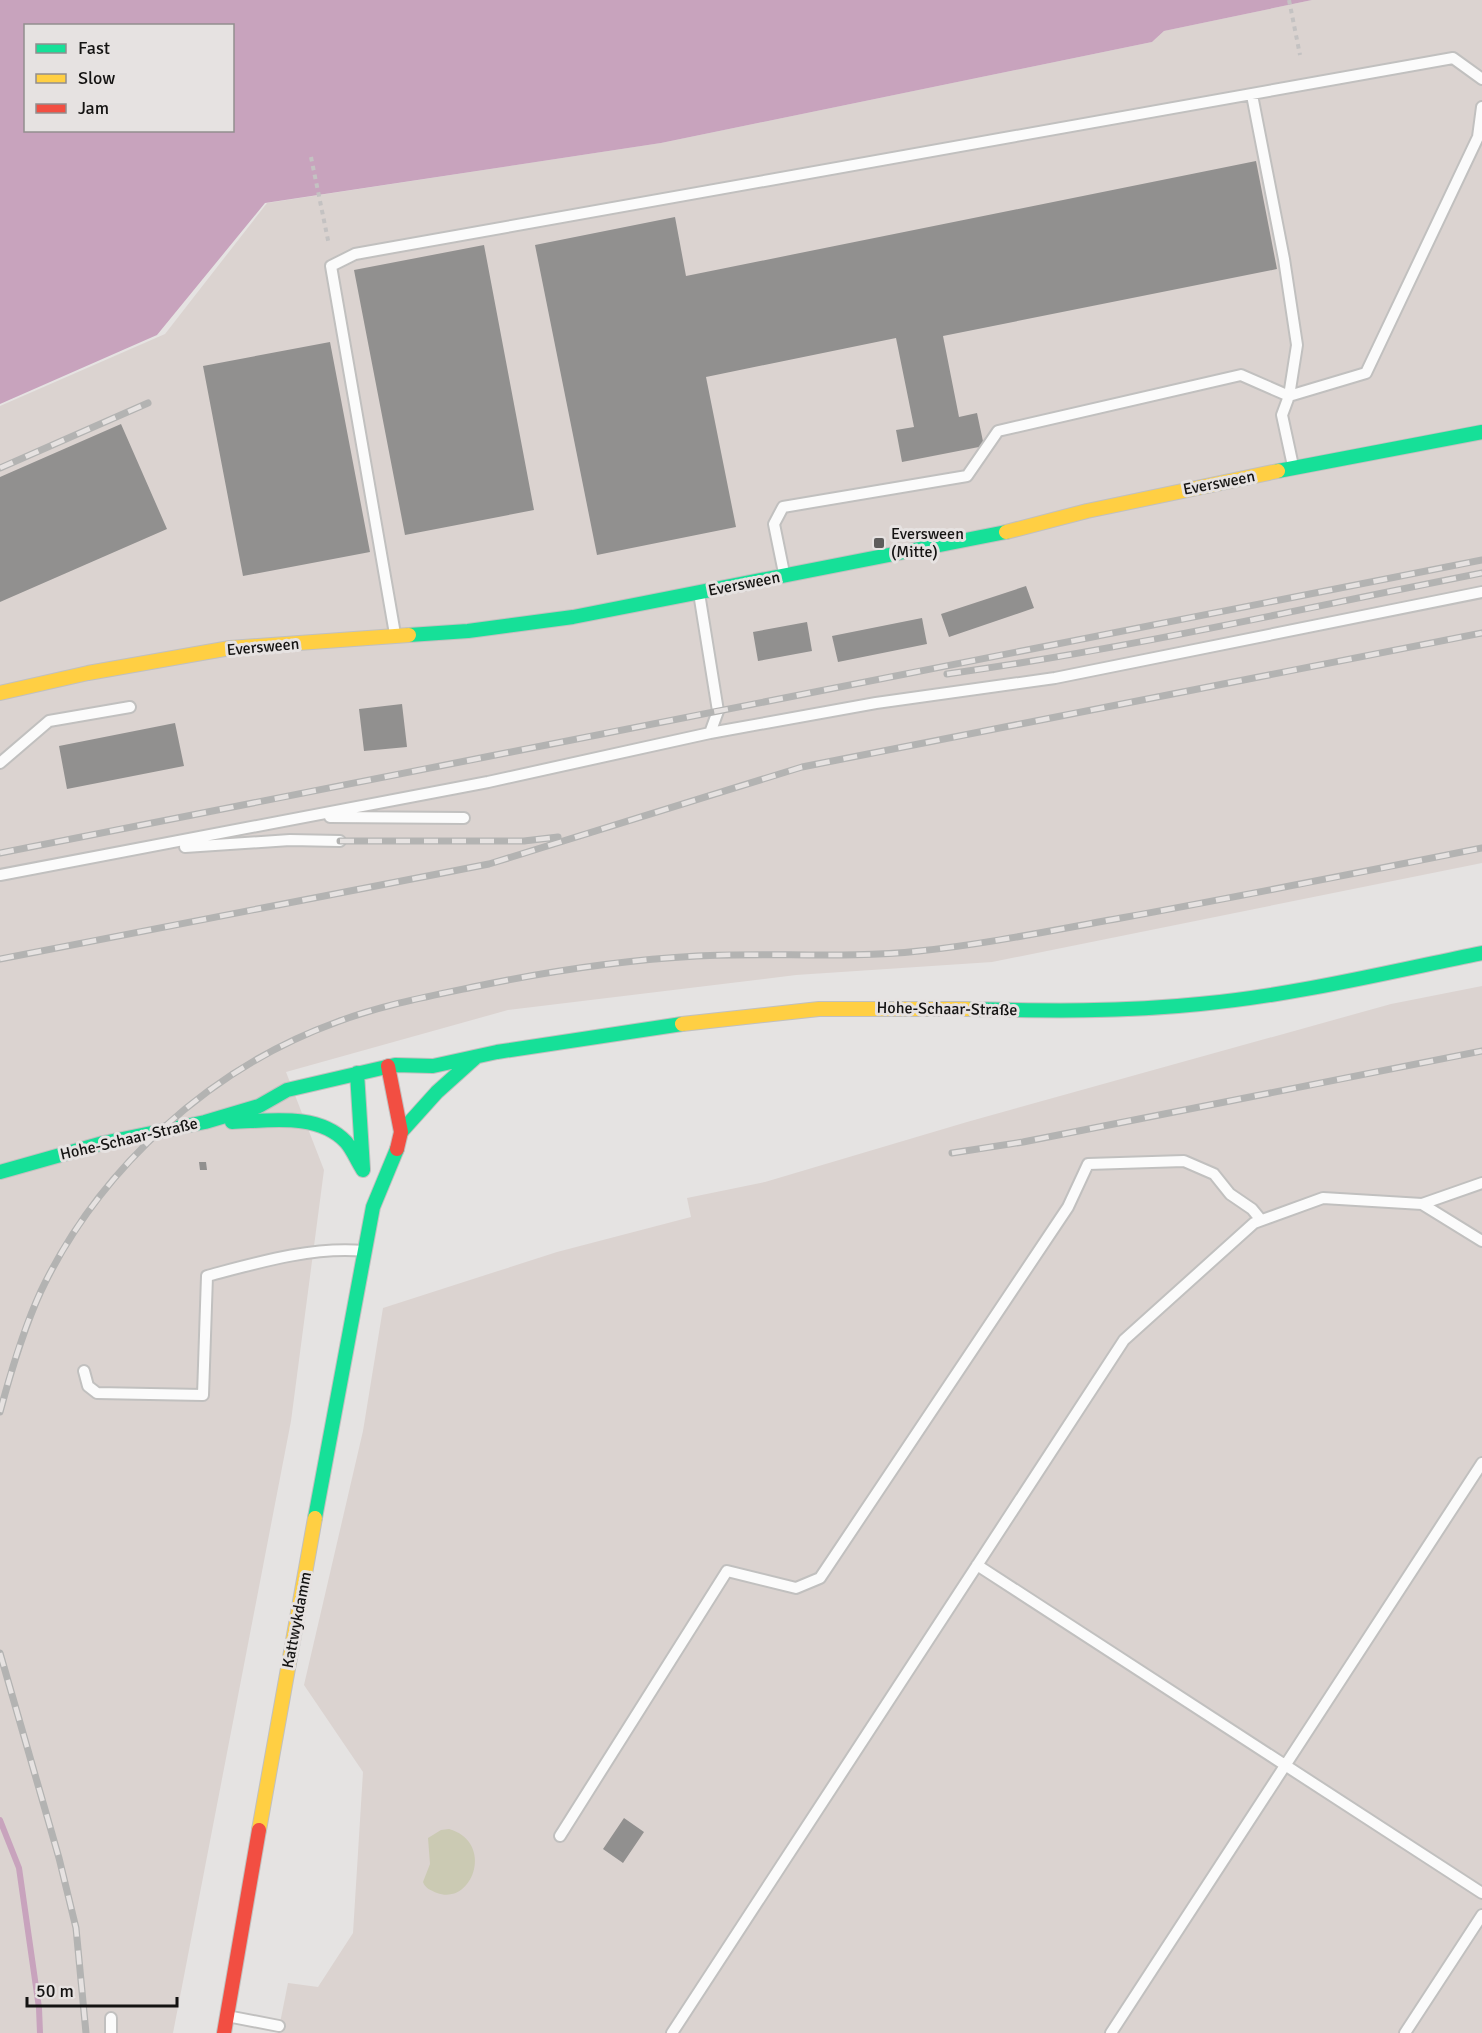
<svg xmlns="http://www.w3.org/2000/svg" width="1482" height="2033" viewBox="0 0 1482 2033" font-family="Signika,sans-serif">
	<rect width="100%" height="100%" fill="#e5e3e2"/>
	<path fill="#dbd3d0" d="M1312 0H1482V863L992 962 796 975 508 1010 286 1072 324 1170 291 1421 173 2033H0V406L165 334 267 203 661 143 1152 42 1164 31Z
		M1482 986V2033H278L288 1983 318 1987 353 1933 363 1772 304 1685 363 1431 383 1308 557 1252 691 1217 687 1198 765 1182 967 1122 1391 1004Z"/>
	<path fill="#cbcab3" d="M449 1829C495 1842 473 1906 437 1893 430 1890 425 1888 423 1882L430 1864 428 1838 441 1830Z"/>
	<path fill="#c8a3bd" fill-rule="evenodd" d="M0 0H1312L1164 31 1152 42 661 143 265 203 157 335 0 404ZM26 26H232V130H26Z"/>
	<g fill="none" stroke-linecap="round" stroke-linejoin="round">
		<path stroke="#c8a3bd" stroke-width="6" d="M0 1820 19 1868 39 2008 40 2033"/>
	</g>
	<path fill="#91908f" d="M1256 161 1277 269 943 336 959 417 977 413 984 446 902 462 896 430 914 427 896 338 706 377 736 527 597 555 535 245 675 217 686 276Z
		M484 245 534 510 405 535 354 270Z
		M330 342 370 552 243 576 203 366Z
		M121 424 167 529 0 602V477Z
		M1026 586 1034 608 949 637 941 614Z
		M922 618 927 644 838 662 832 636Z
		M807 622 812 651 758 661 753 632Z
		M402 704 407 747 364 751 359 709Z
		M175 723 184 766 67 789 59 746Z
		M199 1162H206L207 1170H200Z
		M624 1818 644 1832 623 1863 603 1849Z"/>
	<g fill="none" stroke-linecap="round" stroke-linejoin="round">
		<g stroke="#c1c0bf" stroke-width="14">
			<path id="lane" d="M1293 466 1282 415 1289 396 1366 373 1478 137 1482 107
				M784 573 774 524 783 507 967 476 998 431 1241 375 1289 396 1297 345 1284 259 1252 95
				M395 634 331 266 355 254 1453 58 1482 79
				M710 733 876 703 1055 678 1482 592
				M0 763 49 721 130 707
				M330 817 464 818
				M185 847 290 840 340 841
				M0 875 488 782 710 733 718 711 699 593
				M1422 1204 1482 1241
				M84 1371 88 1386 97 1393 203 1395 207 1276C256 1263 313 1246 364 1251
				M977 1565 1482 1893
				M560 1836 727 1571 796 1588 820 1578 1068 1207 1088 1164 1184 1161 1214 1174 1230 1194 1252 1209 1261 1220
				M227 2016 279 2026
				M111 2033V2018
				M672 2033 1124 1340 1254 1223 1323 1198 1422 1204 1482 1183
				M1111 2033 1482 1463
				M1405 2033 1482 1915"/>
		</g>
		<g stroke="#c1c0bf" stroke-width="16">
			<path id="fast" d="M1278 471 1482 432
				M409 635 468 631 573 617 1006 532
				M968 1009C1045 1011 1123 1012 1200 1004 1295 995 1389 972 1482 953
				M357 1073 363 1169
				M232 1122C268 1121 318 1112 346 1142 353 1150 357 1161 363 1170
				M401 1132 437 1092 476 1057
				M0 1172 103 1143 205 1122 259 1106 287 1090 395 1065 433 1066 497 1052 682 1024
				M315 1518 373 1207 397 1149"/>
		</g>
		<g stroke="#c1c0bf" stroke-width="16">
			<path id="slow" d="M1006 532 1087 511 1278 471
				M0 693 88 673 230 648 409 635
				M682 1024 819 1009H968
				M259 1830 315 1518"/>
		</g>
		<g stroke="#c1c0bf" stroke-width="16">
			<path id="jam" d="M388 1066 401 1132 397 1149
				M224 2033 259 1830"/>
		</g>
		<path stroke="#c4c2c2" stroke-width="4" stroke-dasharray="4.5 4.5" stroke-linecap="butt" d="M1289 0 1300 55
			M311 157 329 245"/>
		<use href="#lane" stroke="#fbfbfb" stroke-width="10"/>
		<use href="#fast" stroke="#16e098" stroke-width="14"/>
		<use href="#slow" stroke="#ffcf43" stroke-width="14"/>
		<use href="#jam" stroke="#f24e42" stroke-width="14"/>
		<g stroke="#b3b3b2" stroke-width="7">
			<path id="rail" d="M0 468 148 403
				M947 674C1127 649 1304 608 1482 573
				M340 841H524L558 837
				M0 853 1482 560
				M0 959 489 864 802 767 1482 633
				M952 1153 1023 1142 1482 1051
				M0 1412C11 1371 23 1330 41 1291 99 1169 210 1068 337 1022 382 1005 430 996 478 986 550 971 624 960 697 956 771 952 846 959 919 951 987 944 1054 930 1121 918 1242 896 1362 872 1482 848
				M0 1653 59 1858 76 1928 86 2033"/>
		</g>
		<use href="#rail" stroke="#e6e2e1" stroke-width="4.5" stroke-dasharray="14" stroke-linecap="butt"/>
	</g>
	<rect fill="#5d5c5b" stroke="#e6e2e1" stroke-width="2" x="873" y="537" width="12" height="12" rx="3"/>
	<g text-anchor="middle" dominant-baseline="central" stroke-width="6" stroke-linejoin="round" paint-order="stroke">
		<g font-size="16" fill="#141312" stroke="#e6e2e1">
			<text transform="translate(1219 483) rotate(-11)">Eversween</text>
			<text transform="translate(744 584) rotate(-11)">Eversween</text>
			<text transform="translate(263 647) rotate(-5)">Eversween</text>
			<text transform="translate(947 1009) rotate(1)">Hohe-Schaar-Straße</text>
			<text transform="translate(129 1139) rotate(-13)">Hohe-Schaar-Straße</text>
			<text transform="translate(297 1620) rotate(-79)">Kattwykdamm</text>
		</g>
		<g font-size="16" fill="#141312" stroke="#e6e2e1" text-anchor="start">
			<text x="891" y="534">Eversween<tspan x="891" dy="18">(Mitte)</tspan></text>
		</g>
	</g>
	<rect x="24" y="24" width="210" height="108" fill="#e6e2e1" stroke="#928f8e" stroke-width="1.5"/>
	<rect x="36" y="44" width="30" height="9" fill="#16e098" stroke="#928f8e" stroke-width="1.5"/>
	<text x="78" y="54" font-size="18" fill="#141312">Fast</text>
	<rect x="36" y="74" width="30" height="9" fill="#ffcf43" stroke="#928f8e" stroke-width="1.5"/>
	<text x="78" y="84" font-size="18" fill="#141312">Slow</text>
	<rect x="36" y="104" width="30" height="9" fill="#f24e42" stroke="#928f8e" stroke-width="1.5"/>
	<text x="78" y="114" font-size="18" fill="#141312">Jam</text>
	<path d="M27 1997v9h150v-9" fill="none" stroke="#141312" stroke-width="3"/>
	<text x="36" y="1997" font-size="18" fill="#141312" stroke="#e6e2e1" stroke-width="4.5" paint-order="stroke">50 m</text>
</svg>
